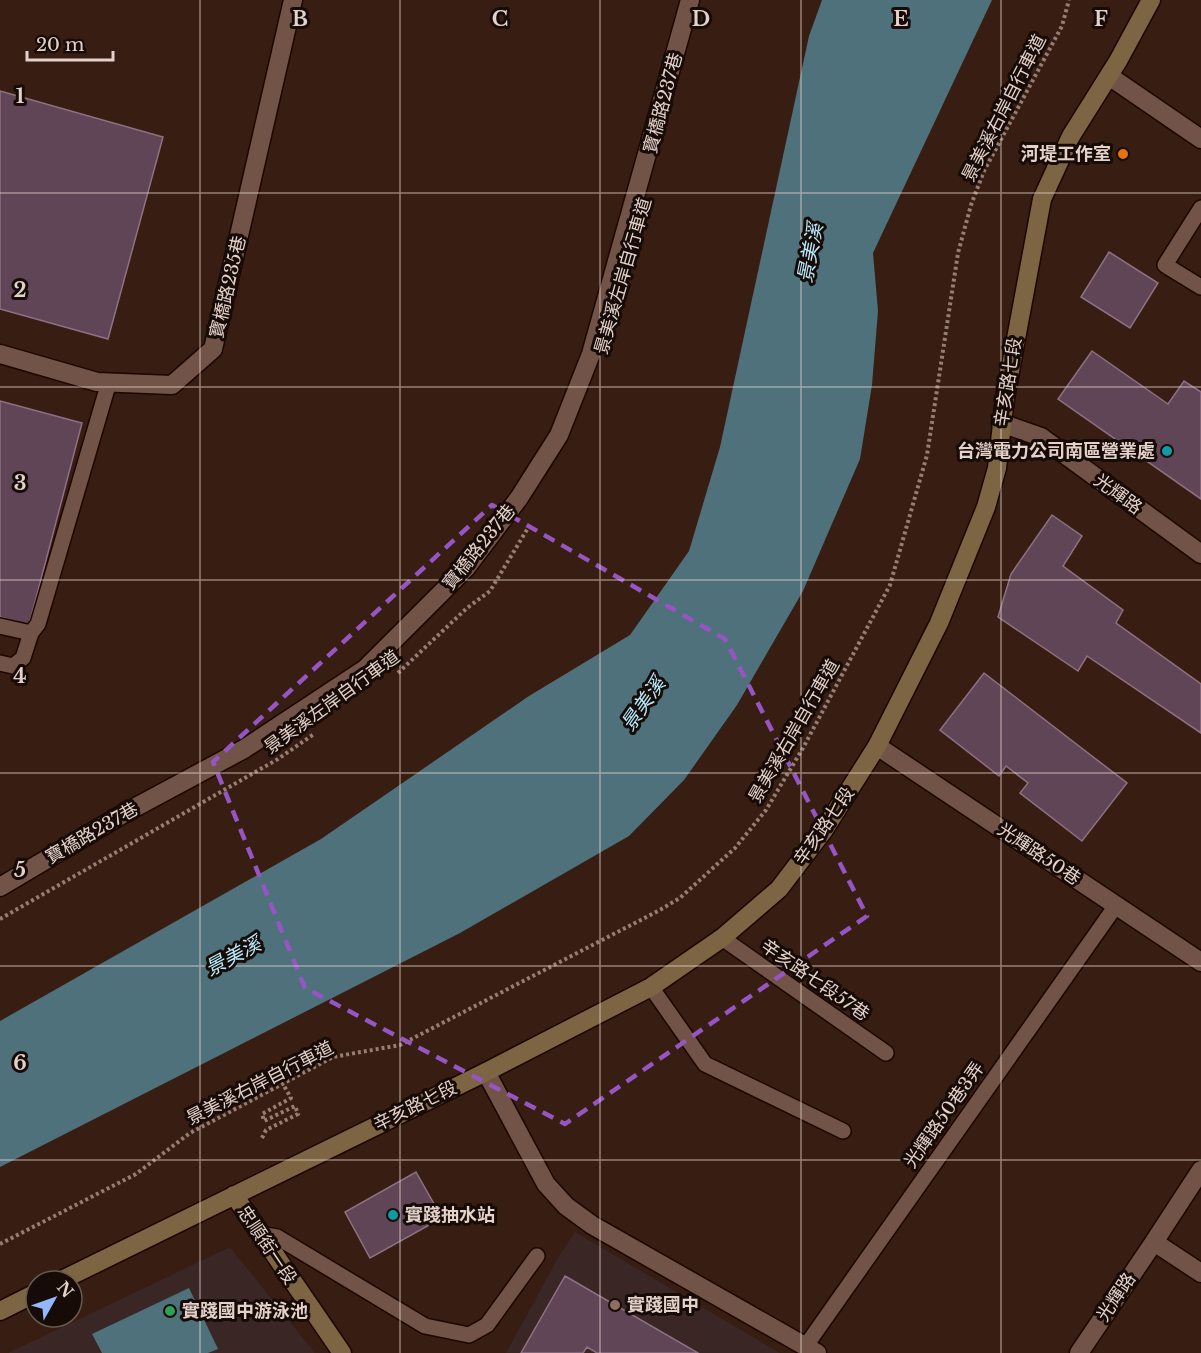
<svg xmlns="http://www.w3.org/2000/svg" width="1201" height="1353" viewBox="0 0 1201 1353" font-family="'Libre Baskerville','Noto Sans TC',serif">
	<rect width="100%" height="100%" fill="#371d12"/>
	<path fill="#3a2624" d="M575 1232 780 1353H506L559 1256Z
		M230 1247 315 1353H8Z"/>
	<path fill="#4e717c" d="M822 0H992L873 253 878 311 872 385 860 459 803 591 737 705 684 780 629 836 460 933 0 1167V1021L321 839 529 696 630 635 689 551 720 447 809 36Z
		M189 1288 218 1349 208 1353H102L92 1334Z"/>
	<path fill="#5f4556" stroke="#8e7183" stroke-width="1.5" d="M0 91 163 137 108 339 0 309Z
		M1109 252 1158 283 1130 328 1081 297Z
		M1092 351 1168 404 1184 381 1201 392V499L1058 399Z
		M0 401 82 423 29 625 0 617Z
		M1052 515 1082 536 1063 566 1123 610 1116 623 1201 684V733L1087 656 1078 671 998 617 1011 574Z
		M984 673 1127 783 1082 841 1020 793 1028 783 1006 766 999 776 940 730Z
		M416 1172 442 1218 370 1258 345 1212Z
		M565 1276 698 1353H597L587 1347 583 1353H521Z"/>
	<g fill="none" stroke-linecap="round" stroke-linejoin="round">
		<g stroke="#1d0601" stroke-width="18">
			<path id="lane" d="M1201 208 1165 265 1201 287
				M0 626 31 633 38 624 109 382
				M0 663 13 666 23 658 31 633
				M722 938 886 1053
				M651 987 705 1064 843 1131
				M260 1234 277 1237 425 1326 469 1335 487 1325 537 1256
				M805 1347 1115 907"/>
		</g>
		<g stroke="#1d0601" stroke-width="21">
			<path id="street" d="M1109 76 1201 139
				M0 354 97 382 172 385 213 349 293 0
				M1001 423 1041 437 1201 554
				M877 746 1201 962
				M0 887 123 814 244 749 365 669 466 568 519 498 559 435 591 354 690 0
				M486 1072 546 1184 566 1206 592 1225 817 1353
				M1201 1170 1154 1242 1201 1273
				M1079 1353 1154 1242"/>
		</g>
		<g stroke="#1d0601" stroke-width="21">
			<path id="secondary" d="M234 1195 342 1353
				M60 1281 486 1072 651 987 722 938 779 889 824 830 877 746 939 623 986 507 997 468 1005 398 1042 199 1071 136 1118 61 1151 0
				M0 1311 36 1293"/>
		</g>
		<path stroke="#947e75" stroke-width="4" stroke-dasharray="3 3" stroke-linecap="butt" d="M398 673 467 608 490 591 528 528
			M0 919 278 759 314 734
			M262 1138 266 1130 298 1114 295 1106 264 1121 262 1114 291 1098 283 1084
			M0 1244 136 1174 190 1133 333 1057 400 1045 658 911 680 898 735 848 766 810 803 748 890 585 927 455 958 253 971 205 984 171 1062 26 1069 0"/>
		<use href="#lane" stroke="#715447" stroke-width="15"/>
		<use href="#street" stroke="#715447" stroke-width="18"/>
		<use href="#secondary" stroke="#7d6443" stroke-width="18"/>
	</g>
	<path fill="none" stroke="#9555c2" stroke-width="4.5" stroke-dasharray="12 8" stroke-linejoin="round" d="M492 505 725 639 867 916 565 1124 305 988 213 762Z"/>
	<path fill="none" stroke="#e3d1ca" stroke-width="1.5" stroke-opacity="0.55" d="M200 0V1353M400 0V1353M600 0V1353M801 0V1353M1001 0V1353M0 193H1201M0 387H1201M0 580H1201M0 773H1201M0 966H1201M0 1160H1201"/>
	<circle fill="#e8710a" stroke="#160b06" stroke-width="2" cx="1123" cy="154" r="6"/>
	<g fill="#0f9aa8" stroke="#160b06" stroke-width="2">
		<circle cx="1167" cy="451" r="6"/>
		<circle cx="393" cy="1215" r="6"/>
	</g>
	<circle fill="#8d6e63" stroke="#160b06" stroke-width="2" cx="615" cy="1305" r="6"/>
	<circle fill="#2e9e5b" stroke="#160b06" stroke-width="2" cx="170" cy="1311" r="6"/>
	<g text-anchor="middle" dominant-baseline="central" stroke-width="6" stroke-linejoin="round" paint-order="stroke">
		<g font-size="18" fill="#e3d1ca" stroke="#160b06">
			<text transform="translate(663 103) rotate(-75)">寶橋路237巷</text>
			<text transform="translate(1004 108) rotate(-63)">景美溪右岸自行車道</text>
			<text transform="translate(623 276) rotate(-74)">景美溪左岸自行車道</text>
			<text transform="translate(228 287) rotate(-77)">寶橋路235巷</text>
			<text transform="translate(1008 382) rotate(-81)">辛亥路七段</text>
			<text transform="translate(1118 494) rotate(36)">光輝路</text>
			<text transform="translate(479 547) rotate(-51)">寶橋路237巷</text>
			<text transform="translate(332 702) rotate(-36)">景美溪左岸自行車道</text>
			<text transform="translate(794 731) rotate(-60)">景美溪右岸自行車道</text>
			<text transform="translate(824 826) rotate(-55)">辛亥路七段</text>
			<text transform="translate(92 833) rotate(-30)">寶橋路237巷</text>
			<text transform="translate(1039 854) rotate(34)">光輝路50巷</text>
			<text transform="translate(815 980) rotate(35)">辛亥路七段57巷</text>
			<text transform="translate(260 1083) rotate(-27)">景美溪右岸自行車道</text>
			<text transform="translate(415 1106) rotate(-26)">辛亥路七段</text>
			<text transform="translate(944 1115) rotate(-55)">光輝路50巷3弄</text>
			<text transform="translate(267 1245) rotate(56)">忠順街一段</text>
			<text transform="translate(1116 1297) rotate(-56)">光輝路</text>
		</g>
		<g font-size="18" font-weight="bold" fill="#e3d1ca" stroke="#160b06" text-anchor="start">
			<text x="1111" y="154" text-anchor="end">河堤工作室</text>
			<text x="1155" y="451" text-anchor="end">台灣電力公司南區營業處</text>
			<text x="405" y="1215">實踐抽水站</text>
			<text x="627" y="1305">實踐國中</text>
			<text x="182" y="1311">實踐國中游泳池</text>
		</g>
		<g font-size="20" font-style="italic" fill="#b7ebfd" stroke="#160b06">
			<text transform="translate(810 253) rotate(-79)">景美溪</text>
			<text transform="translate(643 704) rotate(-55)">景美溪</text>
			<text transform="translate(233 956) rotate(-28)">景美溪</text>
		</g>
	</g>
	<g font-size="20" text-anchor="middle" font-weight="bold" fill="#e3d1ca" stroke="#160b06" stroke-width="6" stroke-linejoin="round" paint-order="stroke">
		<text x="300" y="26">B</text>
		<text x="500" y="26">C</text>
		<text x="701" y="26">D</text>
		<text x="901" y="26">E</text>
		<text x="1101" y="26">F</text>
		<text x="20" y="103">1</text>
		<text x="20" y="297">2</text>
		<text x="20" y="490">3</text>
		<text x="20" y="683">4</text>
		<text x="20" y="877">5</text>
		<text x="20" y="1070">6</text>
	</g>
	<g transform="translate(54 1299) rotate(50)"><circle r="28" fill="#160b06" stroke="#685a54" stroke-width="1.5"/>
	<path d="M0-4.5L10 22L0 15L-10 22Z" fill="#94b7fd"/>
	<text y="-9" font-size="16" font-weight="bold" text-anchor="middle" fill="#e3d1ca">N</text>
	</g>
	<path d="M27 51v9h86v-9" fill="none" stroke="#e3d1ca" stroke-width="3"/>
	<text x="36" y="51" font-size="18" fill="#e3d1ca" stroke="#160b06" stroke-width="4.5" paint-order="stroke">20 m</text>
</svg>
